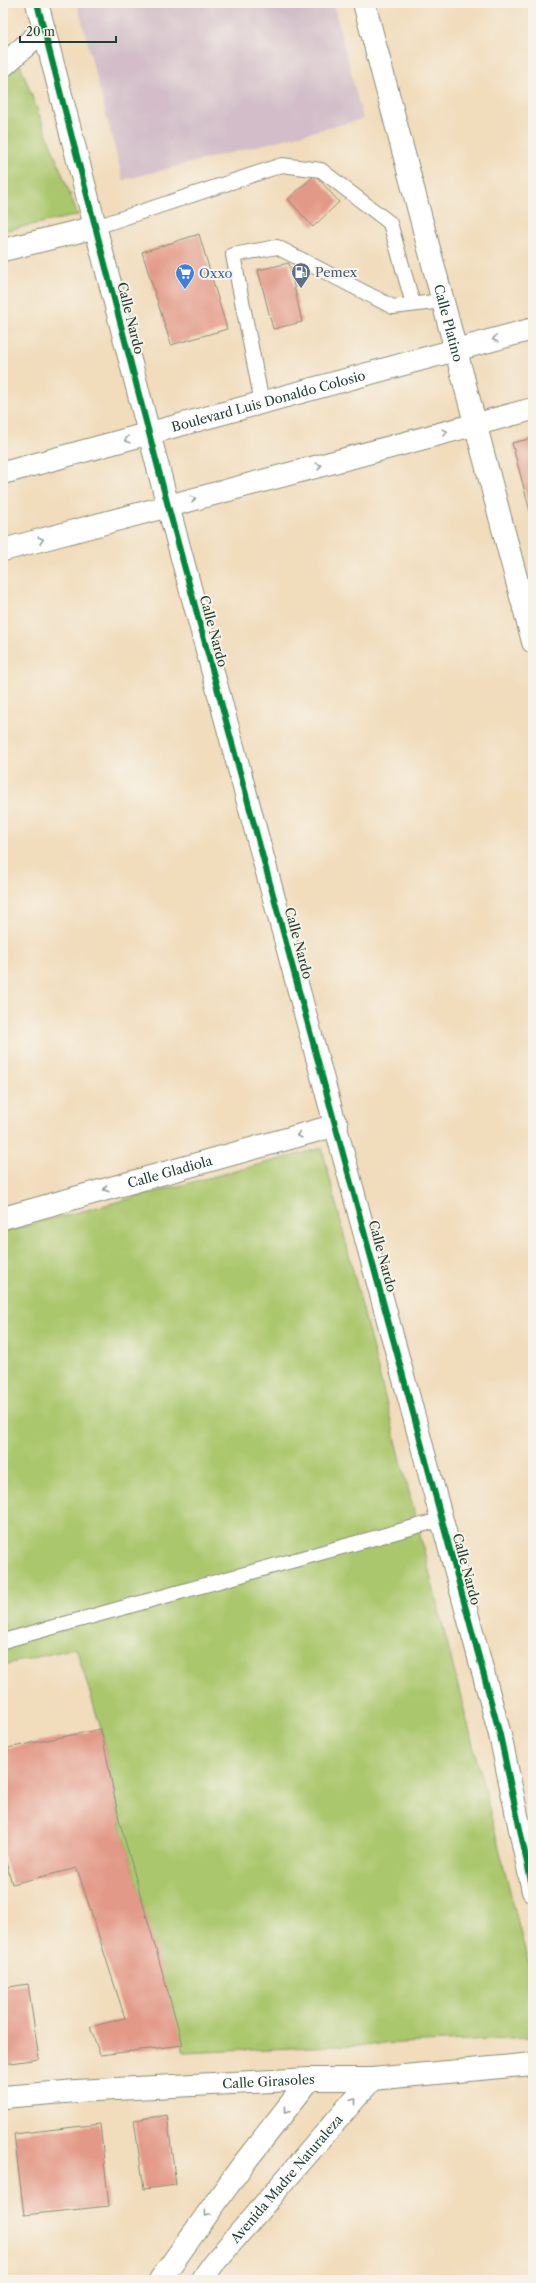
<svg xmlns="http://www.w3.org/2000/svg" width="536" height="2283" viewBox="0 0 536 2283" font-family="'Libre Caslon Text',serif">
	<rect width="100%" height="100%" fill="#f7f3e8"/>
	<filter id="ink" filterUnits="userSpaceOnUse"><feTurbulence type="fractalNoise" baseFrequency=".025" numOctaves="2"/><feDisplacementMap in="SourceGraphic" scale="8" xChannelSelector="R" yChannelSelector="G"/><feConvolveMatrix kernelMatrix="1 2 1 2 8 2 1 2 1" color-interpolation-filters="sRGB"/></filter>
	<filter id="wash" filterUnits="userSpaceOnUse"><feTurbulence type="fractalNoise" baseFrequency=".012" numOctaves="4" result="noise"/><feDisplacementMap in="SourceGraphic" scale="16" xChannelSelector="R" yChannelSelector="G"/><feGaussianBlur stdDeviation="0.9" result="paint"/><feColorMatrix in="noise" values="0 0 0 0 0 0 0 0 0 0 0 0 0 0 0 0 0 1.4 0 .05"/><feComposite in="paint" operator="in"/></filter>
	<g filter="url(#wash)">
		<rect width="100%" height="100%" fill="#f1dcbb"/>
		<path fill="#d2bdc8" d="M77 3H333L363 119 123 180Z"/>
		<path fill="#abc76d" stroke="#658250" d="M19 62 78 215 3 231V77Z
			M322 1148 533 1982V2037L184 2053 119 1819 101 1729 76 1648 3 1665V1232Z"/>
		<g id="blocks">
			<path fill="#e39987" d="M315 175 339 202 313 227 288 199Z
				M199 234 227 329 171 345 142 252Z
				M289 263 302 322 273 329 258 270Z
				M533 438V518L532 519 512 443Z
				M101 1729 119 1819 183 2045 100 2055 90 2027 125 2018 77 1868 12 1884 3 1851V1749Z
				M28 1984 39 2059 3 2064V1988Z
				M167 2115 176 2185 144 2189 134 2120Z
				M100 2124 109 2206 24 2215 14 2134Z"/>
		</g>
	</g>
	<g filter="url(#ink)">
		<use href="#blocks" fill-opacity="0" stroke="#888c78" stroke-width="1"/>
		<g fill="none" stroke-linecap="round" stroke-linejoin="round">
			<g stroke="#888c78" stroke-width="16">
				<path id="service" d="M96 227 282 165 321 170 390 223 413 304
					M262 403 233 255 277 247 393 307 442 301
					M3 1641 443 1519"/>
			</g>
			<g stroke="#888c78" stroke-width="24">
				<g id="minor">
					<path d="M37 3 168 506 500 1735 533 1891"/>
					<path id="s1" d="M364 3 533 642"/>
					<path d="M3 66 44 29"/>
					<path d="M3 250 96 227"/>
					<path id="s2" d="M3 1218 337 1125"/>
					<path id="s3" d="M3 2097 77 2091 310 2079H372L533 2064"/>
					<path d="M160 2280 244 2163 310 2079"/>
					<path id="s4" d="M202 2280 213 2264 372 2079"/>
				</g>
			</g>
			<g stroke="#888c78" stroke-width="24">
				<g id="primary">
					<path id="s5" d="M3 473 533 329"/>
					<path d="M3 550 533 409"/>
				</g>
			</g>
			<use href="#service" stroke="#fff" stroke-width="14"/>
			<use href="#minor" stroke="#fff" stroke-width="22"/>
			<use href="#primary" stroke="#fff" stroke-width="22"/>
			<g stroke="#f7f3e8" stroke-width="8">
				<path id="cycleway" d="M37 3 168 506 500 1735 533 1891"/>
			</g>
			<use href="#cycleway" stroke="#00873e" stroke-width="6"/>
		</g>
		<defs><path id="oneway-chevron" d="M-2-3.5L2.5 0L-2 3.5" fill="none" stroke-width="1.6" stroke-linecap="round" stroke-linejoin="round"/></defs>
		<g stroke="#8f9e9a">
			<use href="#oneway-chevron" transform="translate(495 339) rotate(165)"/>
			<use href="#oneway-chevron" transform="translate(445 432) rotate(-15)"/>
			<use href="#oneway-chevron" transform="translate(127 440) rotate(165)"/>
			<use href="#oneway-chevron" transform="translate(319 466) rotate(-15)"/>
			<use href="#oneway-chevron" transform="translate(193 499) rotate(-15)"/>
			<use href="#oneway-chevron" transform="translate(41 540) rotate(-15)"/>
			<use href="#oneway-chevron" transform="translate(299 1135) rotate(164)"/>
			<use href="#oneway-chevron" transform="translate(106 1189) rotate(164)"/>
			<use href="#oneway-chevron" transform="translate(354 2101) rotate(-50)"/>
			<use href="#oneway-chevron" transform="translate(286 2110) rotate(128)"/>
			<use href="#oneway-chevron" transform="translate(207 2214) rotate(126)"/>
		</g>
	</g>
	<defs>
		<g id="fuel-pin" transform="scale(1)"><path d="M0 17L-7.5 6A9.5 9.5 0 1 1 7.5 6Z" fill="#5c6f8a" stroke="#f7f3e8"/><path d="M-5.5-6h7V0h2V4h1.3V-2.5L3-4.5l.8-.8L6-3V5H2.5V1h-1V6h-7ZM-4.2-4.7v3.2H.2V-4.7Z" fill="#fff"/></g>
		<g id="supermarket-pin" transform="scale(1)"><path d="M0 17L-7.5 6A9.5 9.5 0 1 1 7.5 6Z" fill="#3f7fe0" stroke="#f7f3e8"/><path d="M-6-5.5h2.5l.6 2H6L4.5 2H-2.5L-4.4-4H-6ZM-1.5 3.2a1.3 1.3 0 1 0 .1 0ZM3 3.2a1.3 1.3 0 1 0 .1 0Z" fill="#fff"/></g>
	</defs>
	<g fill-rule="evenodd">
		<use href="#fuel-pin" x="301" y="272"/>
		<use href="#supermarket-pin" x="185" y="273"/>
	</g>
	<g text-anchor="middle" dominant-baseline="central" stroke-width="4" stroke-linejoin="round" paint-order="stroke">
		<g font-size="13" fill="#4e5e75" stroke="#f7f3e8" text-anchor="start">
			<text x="315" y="272">Pemex</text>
		</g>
		<g font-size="13" fill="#366cbe" stroke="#f7f3e8" text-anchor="start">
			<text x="199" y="273">Oxxo</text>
		</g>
		<g font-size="13" fill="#1f3d34" stroke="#f7f3e8">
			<text transform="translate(131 318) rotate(76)">Calle Nardo</text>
			<text stroke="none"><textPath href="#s1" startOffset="331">Calle Platino</textPath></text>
			<text stroke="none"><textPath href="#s5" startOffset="275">Boulevard Luis Donaldo Colosio</textPath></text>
			<text transform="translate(214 631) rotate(75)">Calle Nardo</text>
			<text transform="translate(299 943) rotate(75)">Calle Nardo</text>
			<text stroke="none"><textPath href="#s2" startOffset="173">Calle Gladiola</textPath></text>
			<text transform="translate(383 1256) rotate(75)">Calle Nardo</text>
			<text transform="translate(467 1569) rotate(75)">Calle Nardo</text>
			<text stroke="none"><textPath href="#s3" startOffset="266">Calle Girasoles</textPath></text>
			<text stroke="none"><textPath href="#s4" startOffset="132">Avenida Madre Naturaleza</textPath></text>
		</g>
	</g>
	<rect width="536" height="2283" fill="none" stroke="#f7f3e8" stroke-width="16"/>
	<path d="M20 36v6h96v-6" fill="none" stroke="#1f3d34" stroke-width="2"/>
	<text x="26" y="36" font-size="12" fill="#1f3d34" stroke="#f7f3e8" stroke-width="3" paint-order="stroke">20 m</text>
</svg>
